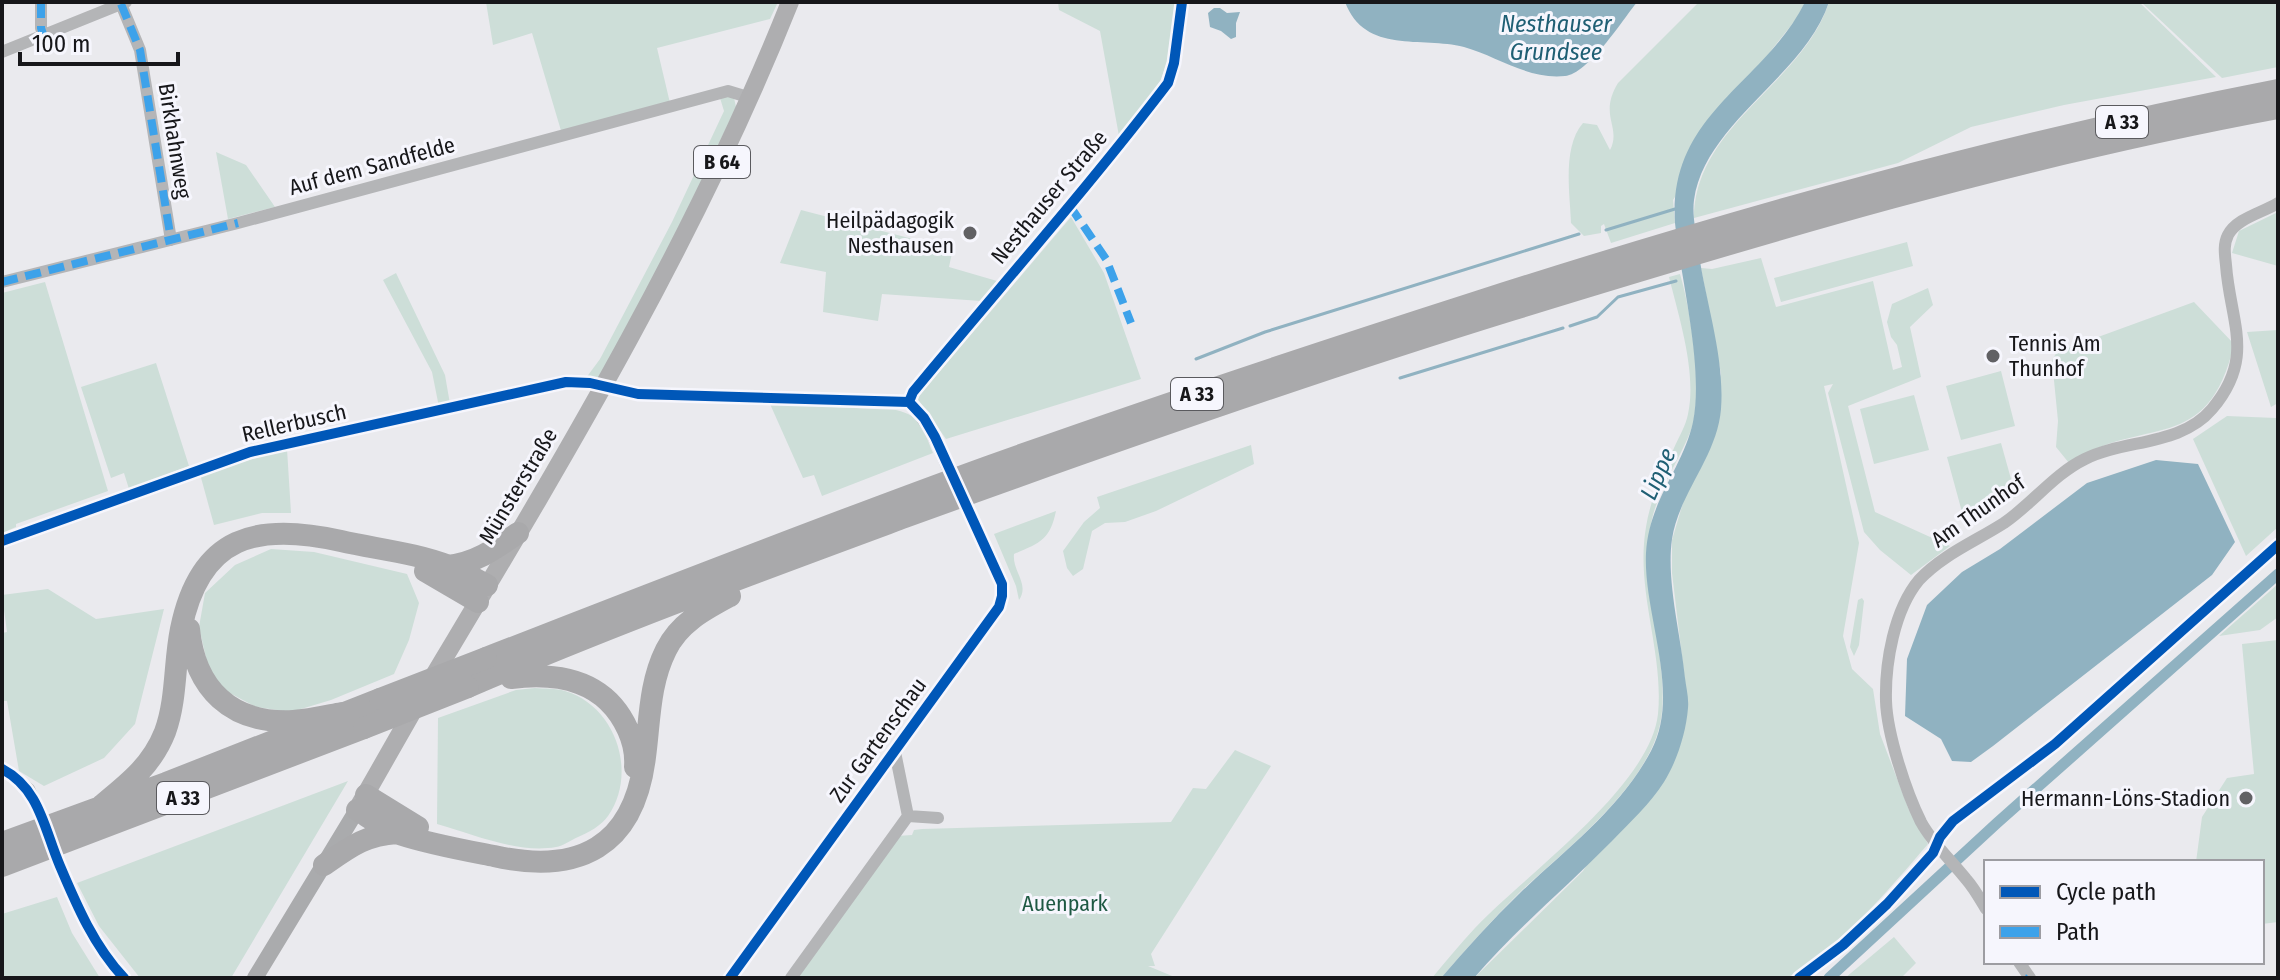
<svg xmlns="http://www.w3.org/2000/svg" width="2280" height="980" viewBox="0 0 2280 980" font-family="'Fira Sans Condensed',sans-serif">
	<rect width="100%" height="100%" fill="#eaeaee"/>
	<path fill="#cdded8" d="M486 2H778L770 19 657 48 670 103 562 134 532 33 493 45Z
		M1058 2H1175L1167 62 1160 82 1119 136 1100 31 1059 10Z
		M1699 2H1805L1797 18 1773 48 1673 200 1675 223 1611 243 1604 224 1601 226V233L1584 236 1571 223C1570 194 1562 147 1583 123L1597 125 1610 150C1622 127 1598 116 1618 83Z
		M1829 2H2139L2216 77 2064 105 1971 127 1898 163 1694 218C1695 124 1803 84 1829 2Z
		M2141 2H2278V67L2222 78Z
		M726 96 734 98 736 107 667 254 600 376 597 379 586 378 600 359 672 222 724 111 720 98Z
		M216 152 246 165 275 207 228 219Z
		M801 210 936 245 952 253 949 267 997 281 981 301 882 294 878 321 823 312 826 272 780 263Z
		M2278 212V266L2232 253 2239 231Z
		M1071 217 1104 273 1141 379 946 439 917 398Z
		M1907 242 1913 266 1781 302 1774 278Z
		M1761 258 1776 307 1873 281 1893 370 1902 367 1897 345 1891 337 1887 322 1892 304 1928 288 1933 305 1910 327 1921 377 1848 406 1875 512 1950 546 1911 575 1880 550 1864 532 1828 393 1833 384 1824 386 1859 543 1843 636 1852 669 1873 689 1880 734 1909 810 1928 844C1885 894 1844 943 1787 978H1474L1583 871 1688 707 1672 573V540L1721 374 1701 268 1712 269Z
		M396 273 445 375 450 404 439 407 432 372 383 280Z
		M1680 274C1691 311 1704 395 1691 430 1678 464 1654 494 1650 531 1641 592 1667 651 1662 711 1657 780 1567 848 1519 893 1492 920 1466 949 1441 978H1432C1446 961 1460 944 1475 928 1525 875 1650 787 1658 714 1664 651 1635 591 1646 527 1650 500 1663 473 1674 448 1679 437 1686 425 1688 414 1697 373 1679 317 1669 277Z
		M45 282 108 491 16 524V527L2 533V293Z
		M2194 302 2234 344C2208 458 2143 414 2069 463L2056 447 2058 421 2052 360 2057 352Z
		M2278 330V403L2271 407 2247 332Z
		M156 363 189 466 129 489 124 473 111 478 81 387Z
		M2001 371 2015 426 1961 440 1946 386Z
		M1914 395 1929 450 1874 464 1860 409Z
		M770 404 896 410C923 416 923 430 933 453L822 496 814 475 803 478Z
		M2227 416 2276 418 2278 423V527L2246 556 2193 439Z
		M2001 443 2016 497 1962 512 1947 457Z
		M1251 445 1254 464 1156 511 1125 522 1105 523 1092 531 1083 569 1073 576 1067 568 1063 551 1084 522 1100 508 1097 497Z
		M287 449 291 513H262L214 525 200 474Z
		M1056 511C1050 540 1040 543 1014 554 1012 571 1030 584 1019 600L1016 586 994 534Z
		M271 549 314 552 407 574 419 603 409 640 394 674 331 700 291 712 256 707 224 690 209 671 199 627 205 593 235 565Z
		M2278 584V617L2260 630 2219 636Z
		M48 589 96 619 164 609 135 724 104 758 44 786 19 771 7 701H2V633L7 632 2 595Z
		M1862 598 1864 601 1859 645 1854 656 1850 647 1858 600Z
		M2278 640V922L2262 924V862H2196L2202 817 2227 778 2254 774 2242 644Z
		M535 688C544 689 556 688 565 691 616 706 638 773 608 816 602 825 588 833 578 837 571 840 563 846 556 847 518 854 473 834 437 824L438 718 516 690Z
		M1235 750 1271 766 1151 954 1155 966H1148L1177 978H796L897 836 912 835 914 830 922 829 1171 822 1193 788 1206 789Z
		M348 781 231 978H140L99 926 77 883Z
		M57 897 72 933 100 978H2V914Z
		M1894 937 1916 963 1901 978H1845Z"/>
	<path fill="#90b2c1" d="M1345 2H1637C1622 21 1588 74 1565 76 1528 80 1497 56 1464 47 1422 36 1365 55 1345 2Z
		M1805 2H1829C1805 76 1705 122 1694 200 1692 215 1696 232 1698 248 1705 301 1725 356 1721 409 1717 457 1679 493 1672 539 1666 581 1681 635 1685 678 1686 687 1689 698 1688 708 1686 733 1677 761 1664 782 1651 803 1629 823 1612 841 1567 887 1516 929 1474 978H1441C1466 949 1492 920 1520 893 1565 850 1621 808 1651 751 1682 693 1643 615 1646 553 1649 500 1683 468 1693 422 1704 367 1681 281 1675 223 1668 113 1764 85 1805 2Z
		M1214 8H1220L1227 13 1240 12 1236 23V37L1231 39 1221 31 1210 27 1208 13Z
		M2156 460 2198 464 2235 542 2212 575 1993 746 1971 762 1952 761 1941 739 1905 716 1907 659 1927 605 1962 572 2000 549 2087 483Z"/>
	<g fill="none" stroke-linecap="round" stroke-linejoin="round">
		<path stroke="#90b2c1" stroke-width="3" d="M1606 230 1675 209
			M1570 326 1597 317 1618 297 1676 281
			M1196 359 1265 332 1579 234
			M1400 378 1563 328"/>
		<path stroke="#90b2c1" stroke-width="11" d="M1829 978 1997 823 2278 574"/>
		<path stroke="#b4b5b7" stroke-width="12" d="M41 2V28L43 34
			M121 4 140 50 171 240
			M2 52 126 2
			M2 282 238 223 728 91 751 98
			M909 402 913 392C998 289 1087 189 1168 83L1174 63 1182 2
			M2 541 250 452 566 382 590 383 638 394 909 402C927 422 937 442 947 467
			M2 769 29 789 40 814
			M908 816 938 818
			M58 862C76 903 93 945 124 978
			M1986 909C1980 899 1974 888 1966 879 1951 860 1933 844 1921 822 1906 792 1887 734 1886 701 1885 663 1894 610 1919 580 1942 555 1976 541 2004 523 2032 504 2054 474 2085 459 2125 439 2181 446 2212 409 2256 357 2230 322 2226 265 2225 255 2223 245 2228 235 2237 218 2262 213 2278 203
			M2019 962 2030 978
			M730 978 999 607 1002 596V584L970 512
			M791 978 908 816 895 752"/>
		<path stroke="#aaabad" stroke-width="16" d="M255 978 357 810"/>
		<path stroke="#aeaeb0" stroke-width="18" d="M430 682C562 461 694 243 790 2
			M360 804 417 704"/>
		<path stroke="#a9a9ab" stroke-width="22" d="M448 566C476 563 495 549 518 533
			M425 571 478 602
			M189 629C195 689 231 724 293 721 309 720 326 716 342 713
			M486 658C653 593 821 527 990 466 1150 409 1312 355 1474 303 1738 218 2005 143 2278 90
			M511 678C560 672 606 681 628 730 633 741 636 754 635 767
			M468 687C612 625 759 571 905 517 1106 444 1307 373 1511 310 1764 232 2018 156 2278 108
			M366 795 418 827
			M102 805C129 783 152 765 165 732 177 699 174 663 181 629 200 535 257 522 341 541 376 549 416 553 449 566 462 571 475 579 487 585
			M357 810C370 818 385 829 399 834 429 844 463 850 494 856 579 875 634 847 645 757 650 720 649 684 666 650 679 623 704 610 730 596
			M2 843 166 783 380 699
			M324 865C350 847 365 835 397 833
			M2 866 364 728"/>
		<path stroke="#a9a9ab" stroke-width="22" d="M380 699 486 658
			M364 728 468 687"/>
		<path stroke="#3da2ea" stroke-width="8" stroke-dasharray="16 8" stroke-linecap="butt" d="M41 2V28L43 34
			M121 4 140 50 171 240
			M1070 206 1106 259 1131 323
			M2 282 238 223
			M2028 978 2029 977"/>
		<g stroke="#f6f6fd" stroke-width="15">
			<path id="cycleway" d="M909 402 913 392C998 289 1087 189 1168 83L1174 63 1182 2
				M2 541 250 452 566 382 590 383 638 394 909 402 924 418 935 437 1002 584V596L999 607 730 978
				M2 769C40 789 44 829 60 866 77 906 94 946 124 978
				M1799 978 1843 945 1887 904 1933 853 1940 837 1953 821 2055 744 2278 545"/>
		</g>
		<use href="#cycleway" stroke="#0057b8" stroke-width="10"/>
	</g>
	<g fill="#616164" stroke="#f6f6fd" stroke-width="3">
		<circle cx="970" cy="233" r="8"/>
		<circle cx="1993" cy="356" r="8"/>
		<circle cx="2246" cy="798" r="8"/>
	</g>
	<g text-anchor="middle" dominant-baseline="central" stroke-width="6" stroke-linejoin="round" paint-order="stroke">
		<g fill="#f6f6fd" stroke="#5a5a5e" stroke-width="2">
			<rect x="2096" y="106" width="52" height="32" rx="6"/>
			<rect x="694" y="146" width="56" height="32" rx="6"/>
			<rect x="1171" y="378" width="52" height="32" rx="6"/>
			<rect x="157" y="782" width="52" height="32" rx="6"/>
		</g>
		<g font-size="20" font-weight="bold" fill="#17171a">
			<text x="2122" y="122">A 33</text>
			<text x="722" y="162">B 64</text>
			<text x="1197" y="394">A 33</text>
			<text x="183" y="798">A 33</text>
		</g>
		<g font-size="22" fill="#17171a" stroke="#f6f6fd">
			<text transform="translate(175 141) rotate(81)">Birkhahnweg</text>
			<text transform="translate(372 166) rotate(-15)">Auf dem Sandfelde</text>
			<text transform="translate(1049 197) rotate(-50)">Nesthauser Straße</text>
			<text transform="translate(294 423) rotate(-13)">Rellerbusch</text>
			<text transform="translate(518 486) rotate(-59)">Münsterstraße</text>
			<text transform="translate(1978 511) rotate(-35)">Am Thunhof</text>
			<text transform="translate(878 740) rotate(-54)">Zur Gartenschau</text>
		</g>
		<g font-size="22" fill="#17171a" stroke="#f6f6fd" text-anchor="end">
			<text x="954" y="220">Heilpädagogik<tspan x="954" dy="25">Nesthausen</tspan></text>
			<text x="2009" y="343" text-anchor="start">Tennis Am<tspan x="2009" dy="25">Thunhof</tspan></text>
			<text x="2230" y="798">Hermann-Löns-Stadion</text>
		</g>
		<g font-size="22" fill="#1e5943" stroke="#f6f6fd">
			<text x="1065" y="903">Auenpark</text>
		</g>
		<g font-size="24" font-style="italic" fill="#1f5f74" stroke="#f6f6fd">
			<text x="1556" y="24">Nesthauser<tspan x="1556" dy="28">Grundsee</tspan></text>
			<text transform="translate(1658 474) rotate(-66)">Lippe</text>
		</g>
	</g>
	<rect width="2280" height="980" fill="none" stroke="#17171a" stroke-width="8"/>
	<rect x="1984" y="860" width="280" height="104" fill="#f6f6fd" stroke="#9d9da2" stroke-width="2"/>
	<rect x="2000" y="886" width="40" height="12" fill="#0057b8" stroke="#9d9da2" stroke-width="2"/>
	<text x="2056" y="900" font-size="24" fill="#17171a">Cycle path</text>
	<rect x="2000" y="926" width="40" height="12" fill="#3da2ea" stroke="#9d9da2" stroke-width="2"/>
	<text x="2056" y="940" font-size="24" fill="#17171a">Path</text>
	<path d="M20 52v12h158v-12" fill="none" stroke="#17171a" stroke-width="4"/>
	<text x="32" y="52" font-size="24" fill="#17171a" stroke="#f6f6fd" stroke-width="6" paint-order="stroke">100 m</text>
</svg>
